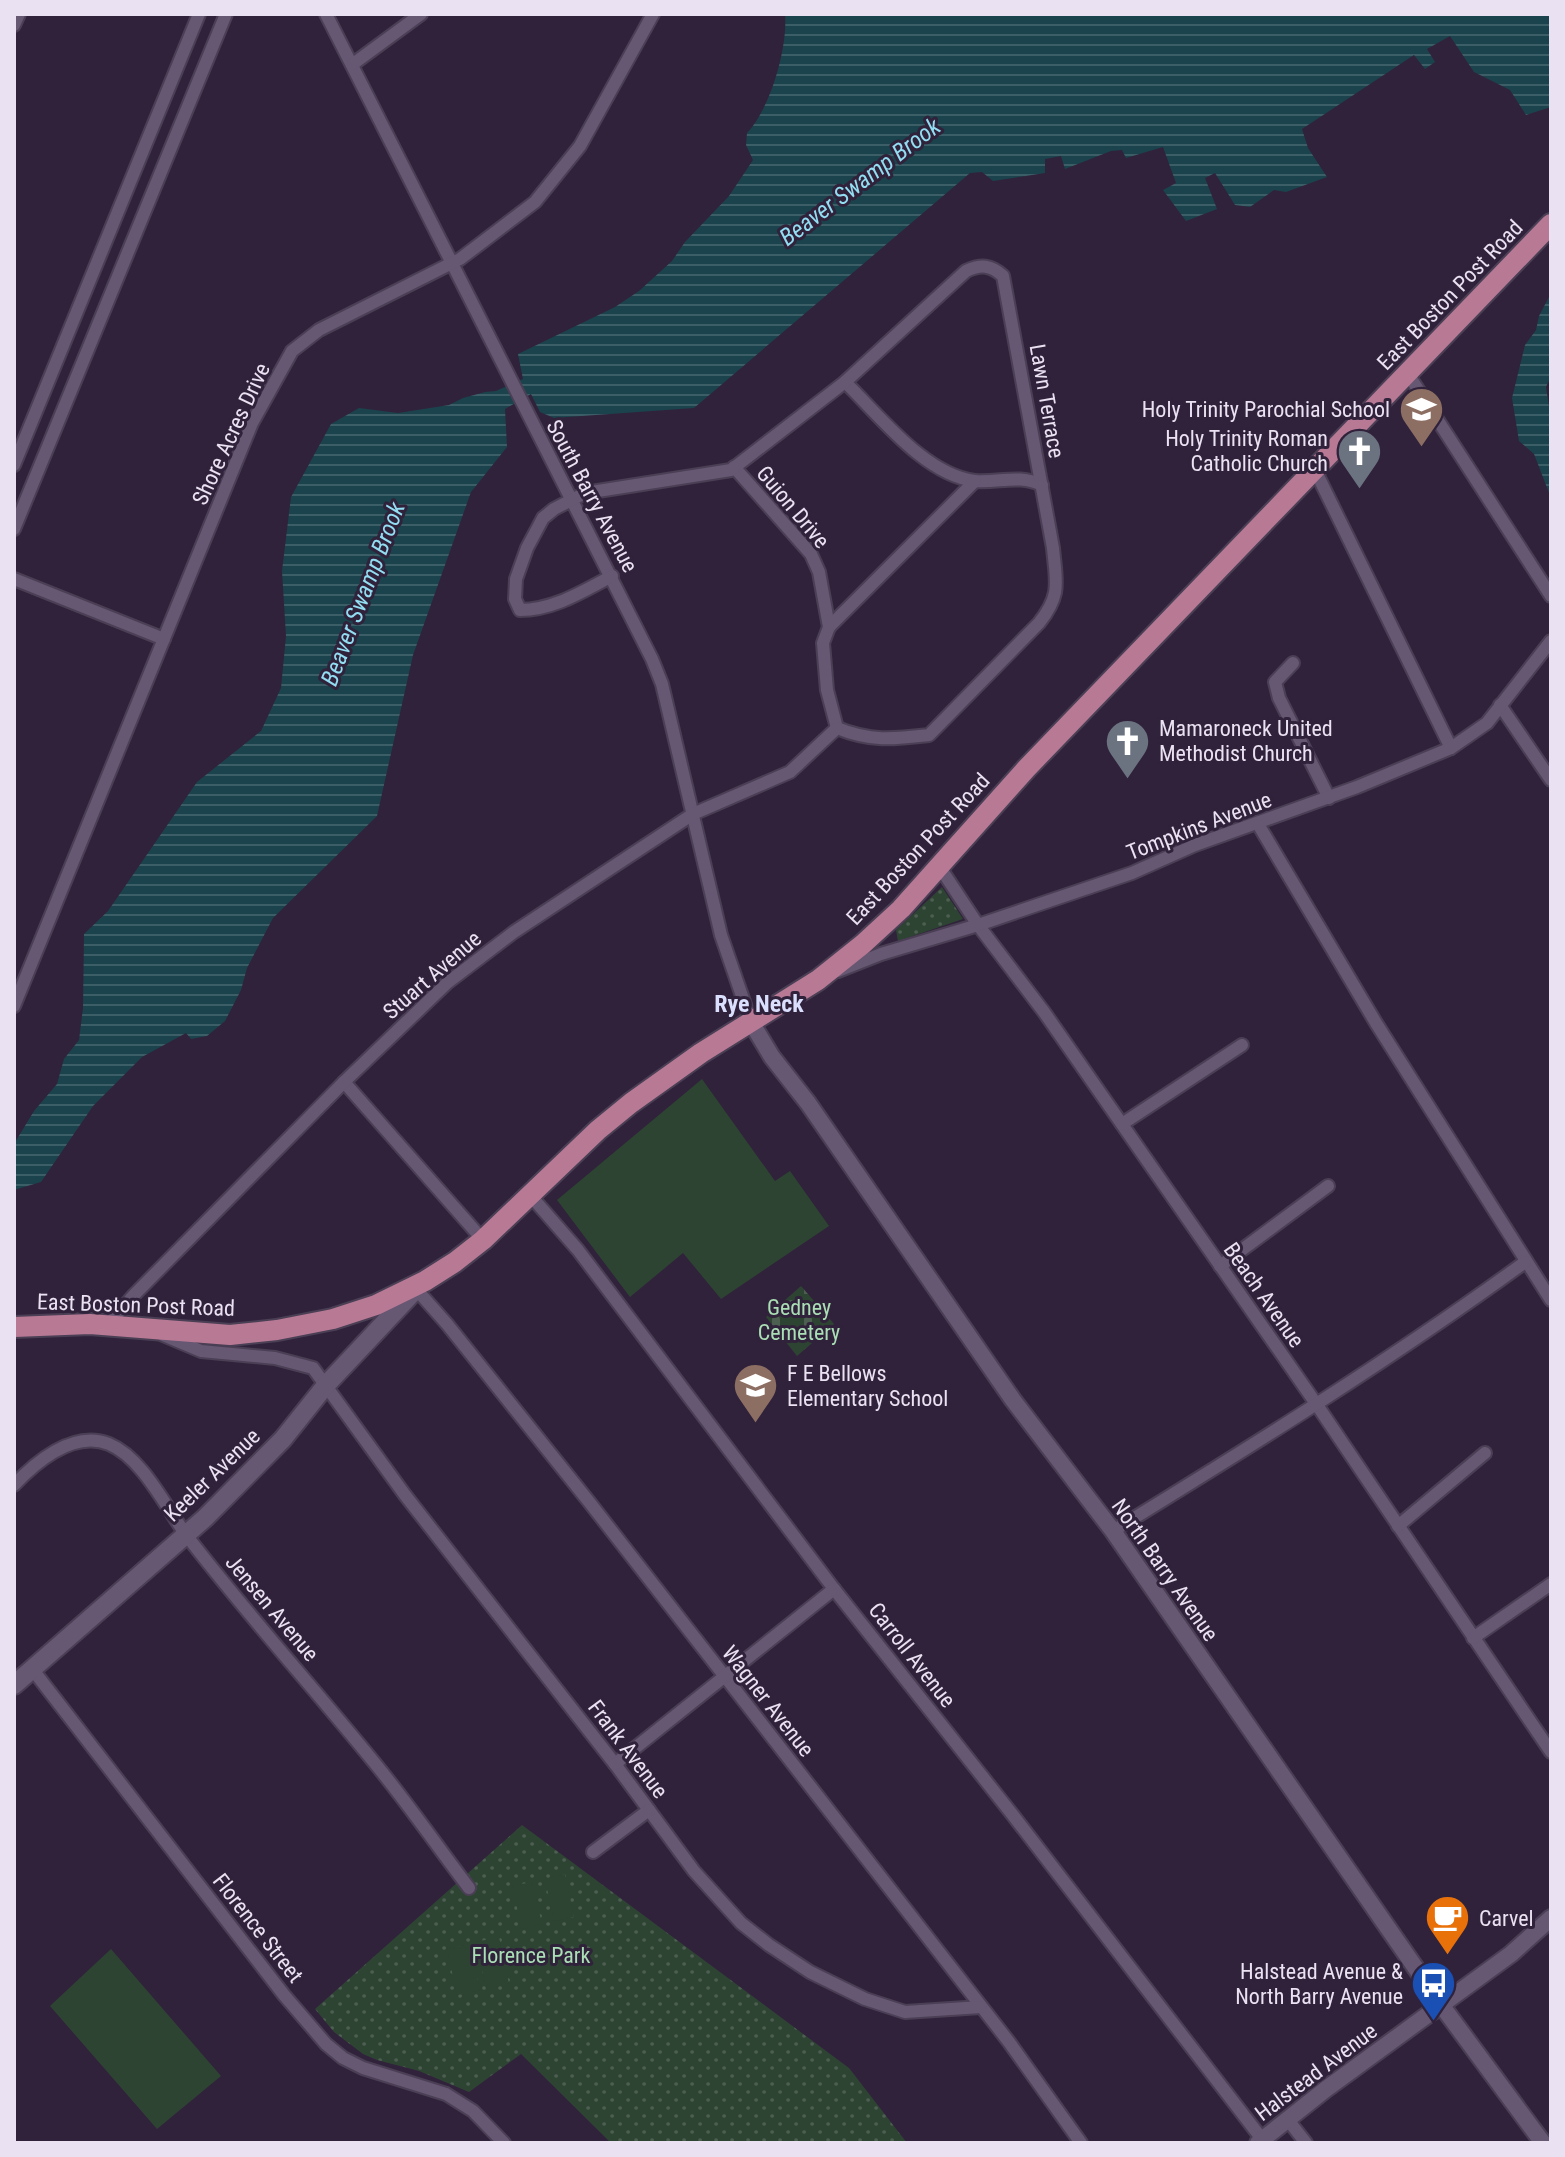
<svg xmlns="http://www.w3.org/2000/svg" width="1565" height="2157" font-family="'Roboto Condensed',sans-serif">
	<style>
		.green { fill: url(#green-dots) }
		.cemetery { fill: url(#cemetery-stones) }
		.pitch { fill: #2e4433 }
		.water { fill: url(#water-rules) }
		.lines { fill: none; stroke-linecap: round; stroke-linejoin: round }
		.minor-casing { stroke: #4a3f54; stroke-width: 16 }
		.tertiary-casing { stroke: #4a3f54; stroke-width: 20 }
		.secondary-casing { stroke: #4a3f54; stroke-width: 22 }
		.primary-casing { stroke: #4a3f54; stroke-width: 24 }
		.minor { stroke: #665773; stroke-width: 12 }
		.tertiary { stroke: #665773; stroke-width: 16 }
		.secondary { stroke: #665773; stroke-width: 18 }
		.primary { stroke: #b87995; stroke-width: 20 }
		.labels { text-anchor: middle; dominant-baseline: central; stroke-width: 6; stroke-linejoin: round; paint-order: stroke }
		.street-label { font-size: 22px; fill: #eae2f2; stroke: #30223b }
		.poi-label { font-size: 22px; fill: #eae2f2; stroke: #30223b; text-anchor: end }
		.park-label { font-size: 22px; fill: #aadeb5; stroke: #30223b }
		.water-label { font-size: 24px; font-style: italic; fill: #92ddf1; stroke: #30223b }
		.neighbourhood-label { font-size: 24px; font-weight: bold; fill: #d9dffc; stroke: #30223b }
	</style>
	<defs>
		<pattern id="green-dots" width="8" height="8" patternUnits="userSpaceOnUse" patternTransform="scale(2)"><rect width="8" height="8" fill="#2e4433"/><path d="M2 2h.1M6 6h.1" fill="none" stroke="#4c5f51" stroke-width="1.8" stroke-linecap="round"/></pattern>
		<pattern id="cemetery-stones" width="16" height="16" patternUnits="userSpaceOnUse" patternTransform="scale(2)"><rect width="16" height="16" fill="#2e4433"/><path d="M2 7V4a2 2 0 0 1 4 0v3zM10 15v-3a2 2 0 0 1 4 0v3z" fill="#4c5f51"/></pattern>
		<pattern id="water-rules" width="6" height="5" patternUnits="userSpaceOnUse" patternTransform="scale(2)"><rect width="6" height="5" fill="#1a434d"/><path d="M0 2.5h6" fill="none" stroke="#3b5e67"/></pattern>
	</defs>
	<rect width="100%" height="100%" fill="#30223b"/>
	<g class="green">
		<polygon points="942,887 963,919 898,941 896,930"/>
		<polygon points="522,1825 849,2068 907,2143 611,2143 521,2054 469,2092 419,2071 377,2060 363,2054 334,2032 315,2009"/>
	</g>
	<polygon class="cemetery" points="801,1286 834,1324 797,1356 766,1317"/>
	<g class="pitch">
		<polygon points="702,1079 775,1181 790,1171 829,1226 721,1299 683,1253 630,1297 557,1200"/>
		<polygon points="565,1874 574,1917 554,1921 545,1879"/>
		<polygon points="532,1882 542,1924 522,1929 512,1886"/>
		<polygon points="499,1937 509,1984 486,1989 476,1942"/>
		<polygon points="470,1944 480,1990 457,1995 447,1949"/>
		<polygon points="111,1949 221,2076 157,2129 50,2006"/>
	</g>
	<g class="water">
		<path d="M785,14H1551V107L1526,115L1510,90L1474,72L1450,36L1427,49L1435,62L1425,69L1414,55L1302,129L1308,148L1327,177L1286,192L1274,190L1250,207L1235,205L1215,173L1205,178L1217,209L1186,221L1163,190L1176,183L1163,147L1126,158L1122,150L1111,151L1065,169L1061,156L1045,159V173L993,181L982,172L970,173L694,408L554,418L540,412L531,394L505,409L507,447L471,492L413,655L377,816L273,918L247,968L241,990L225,1021L207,1036L191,1039L186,1033L142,1057L93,1106L41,1182L14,1190V1144L34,1111L57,1084L64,1059L79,1040L83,1008L84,934L108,911L197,782L261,731L281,688L286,636L282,571L291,497L331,424L359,408L398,413L449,405L463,398L485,392L496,391L523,379L518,354L615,307L639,291L672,261L685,242L729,196L753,160L746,145L747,133C770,109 788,48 785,14Z"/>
		<polygon points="1551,293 1551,376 1546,387 1550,413 1551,498 1534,454 1519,441 1512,398 1525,345 1536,330 1539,316"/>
	</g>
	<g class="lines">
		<defs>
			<g id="minor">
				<polyline points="326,14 652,659 662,684 721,935 751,1022"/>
				<polyline points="14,25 19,14"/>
				<polyline points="353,64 421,14"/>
				<polyline points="1408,374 1551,596"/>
				<path d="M845,382C880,416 925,475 975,481C999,483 1019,474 1042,485"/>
				<polyline points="14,465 199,14"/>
				<polyline points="734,467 811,554 819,572 829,627 823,643 827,690 837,728"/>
				<polyline points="1315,470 1451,748"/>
				<polyline points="14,529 226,14"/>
				<path d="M612,576C583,591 554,610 520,610L515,599L516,579L527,548L543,518L554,509L585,493L731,470L845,382L966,271C981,264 991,265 1003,276L1053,548C1056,582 1062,594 1039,623L929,735C894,739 871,742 837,728"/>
				<polyline points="14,579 164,639"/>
				<polyline points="829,627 975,481"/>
				<polyline points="1293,663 1275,682 1279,698 1329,798"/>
				<polyline points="1500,705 1551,780"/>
				<polyline points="1258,824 1376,1023 1551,1300"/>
				<polyline points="939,866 978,925 1044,1012 1317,1405 1551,1752"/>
				<polyline points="838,971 881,954 978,925 1132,873 1195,845 1357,787 1451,748 1487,723 1551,641"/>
				<polyline points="14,1006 252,423 292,351 319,330 460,259 535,202 580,146 653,14"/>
				<polyline points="344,1082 483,1240"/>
				<polyline points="1122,1124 1242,1045"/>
				<polyline points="530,1195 578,1250 834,1589 1012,1814 1262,2139"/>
				<polyline points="1220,1266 1328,1186"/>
				<polyline points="416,1289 447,1324 590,1503 1009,2042 1081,2143"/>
				<polyline points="108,1325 134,1295 344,1082 447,983 514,932 693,814 790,772 837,728"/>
				<polyline points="163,1335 201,1351 275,1358 313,1368 405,1495 615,1764 694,1871 741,1923 769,1945 810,1972 865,1999 905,2012 981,2007"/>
				<path d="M14,1485C37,1461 73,1430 109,1444C143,1458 166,1508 187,1536C246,1613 312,1686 373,1761C407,1802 437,1846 469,1888"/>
				<polyline points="1398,1526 1485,1453"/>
				<path d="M1113,1531C1253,1445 1392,1359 1525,1262"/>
				<polyline points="1473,1638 1551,1584"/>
				<polyline points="33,1670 284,1995 326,2044 343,2058 363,2068 446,2094 473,2111 504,2143"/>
				<polyline points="615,1764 834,1589"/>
				<polyline points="593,1852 649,1810"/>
				<polyline points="1288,2120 1306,2143"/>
			</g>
			<g id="tertiary">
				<polyline points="751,1022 772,1057 808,1103 1013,1400 1113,1531 1442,2006 1543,2143"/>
				<polyline points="1258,2143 1326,2089 1511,1954 1551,1918"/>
			</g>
			<polyline id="secondary" points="14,1685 205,1518 283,1439 326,1385 417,1288"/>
			<polyline id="primary" points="14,1327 90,1324 230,1335 277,1330 333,1319 376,1305 425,1281 455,1262 483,1240 598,1130 631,1103 701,1053 818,980 863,944 901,909 1026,769 1551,224"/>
		</defs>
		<use href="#minor" class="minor-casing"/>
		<use href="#tertiary" class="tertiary-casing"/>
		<use href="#secondary" class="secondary-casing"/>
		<use href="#primary" class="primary-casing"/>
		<use href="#minor" class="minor"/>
		<use href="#tertiary" class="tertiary"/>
		<use href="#secondary" class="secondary"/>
		<use href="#primary" class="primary"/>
	</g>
	<defs>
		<symbol id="school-pin" viewBox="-11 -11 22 30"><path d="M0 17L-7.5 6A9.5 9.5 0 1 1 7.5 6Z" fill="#8d6e63" stroke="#30223b"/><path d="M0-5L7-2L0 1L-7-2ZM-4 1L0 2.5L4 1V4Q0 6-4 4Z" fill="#fff"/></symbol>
		<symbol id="church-pin" viewBox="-11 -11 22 30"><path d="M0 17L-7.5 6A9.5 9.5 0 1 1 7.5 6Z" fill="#6b7280" stroke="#30223b"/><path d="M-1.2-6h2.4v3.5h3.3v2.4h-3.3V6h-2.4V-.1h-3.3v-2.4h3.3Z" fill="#fff"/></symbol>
		<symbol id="cafe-pin" viewBox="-11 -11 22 30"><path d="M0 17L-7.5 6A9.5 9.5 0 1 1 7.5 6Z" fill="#e8710a" stroke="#30223b"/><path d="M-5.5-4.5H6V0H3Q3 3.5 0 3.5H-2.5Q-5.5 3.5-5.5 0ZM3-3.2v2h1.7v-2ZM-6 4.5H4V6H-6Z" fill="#fff"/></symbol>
		<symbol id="bus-pin" viewBox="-11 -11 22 30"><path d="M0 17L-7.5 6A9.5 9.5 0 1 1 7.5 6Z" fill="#1a4fb4" stroke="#30223b"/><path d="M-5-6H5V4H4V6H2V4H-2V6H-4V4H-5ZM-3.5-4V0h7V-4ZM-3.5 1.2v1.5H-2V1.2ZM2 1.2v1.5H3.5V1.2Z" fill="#fff"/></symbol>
	</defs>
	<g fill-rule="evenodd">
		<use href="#school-pin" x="1396" y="384" width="51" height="69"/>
		<use href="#church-pin" x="1334" y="426" width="51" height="69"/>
		<use href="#church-pin" x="1102" y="716" width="51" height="69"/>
		<use href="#school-pin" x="730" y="1360" width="51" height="69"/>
		<use href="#cafe-pin" x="1422" y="1892" width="51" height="69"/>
		<use href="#bus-pin" x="1408" y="1958" width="51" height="69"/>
	</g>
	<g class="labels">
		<g class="street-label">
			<text transform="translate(1450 295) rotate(-46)">East Boston Post Road</text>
			<text transform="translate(1047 401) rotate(80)">Lawn Terrace</text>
			<text transform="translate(231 434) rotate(-65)">Shore Acres Drive</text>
			<text transform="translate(592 496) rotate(62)">South Barry Avenue</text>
			<text transform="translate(793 507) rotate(50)">Guion Drive</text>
			<text transform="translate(1199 826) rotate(-21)">Tompkins Avenue</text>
			<text transform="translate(918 849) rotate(-47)">East Boston Post Road</text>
			<text transform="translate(432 975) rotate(-41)">Stuart Avenue</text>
			<text transform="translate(1264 1295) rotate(55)">Beach Avenue</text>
			<text transform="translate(136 1305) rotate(2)">East Boston Post Road</text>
			<text transform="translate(212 1475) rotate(-44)">Keeler Avenue</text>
			<text transform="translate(1165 1570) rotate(55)">North Barry Avenue</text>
			<text transform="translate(272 1608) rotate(50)">Jensen Avenue</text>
			<text transform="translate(912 1655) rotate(52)">Carroll Avenue</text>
			<text transform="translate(768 1701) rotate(52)">Wagner Avenue</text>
			<text transform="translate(628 1749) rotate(53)">Frank Avenue</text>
			<text transform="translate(258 1928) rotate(52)">Florence Street</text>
			<text transform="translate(1316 2072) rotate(-37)">Halstead Avenue</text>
		</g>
		<g class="poi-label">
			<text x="1390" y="409">Holy Trinity Parochial School</text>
			<text x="1328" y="438">Holy Trinity Roman<tspan x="1328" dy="25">Catholic Church</tspan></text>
			<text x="1159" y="728" text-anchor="start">Mamaroneck United<tspan x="1159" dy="25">Methodist Church</tspan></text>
			<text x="787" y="1373" text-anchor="start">F E Bellows<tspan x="787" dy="25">Elementary School</tspan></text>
			<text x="1479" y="1918" text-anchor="start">Carvel</text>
			<text x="1403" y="1971">Halstead Avenue &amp;<tspan x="1403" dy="25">North Barry Avenue</tspan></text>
		</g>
		<g class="park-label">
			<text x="799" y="1307">Gedney<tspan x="799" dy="25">Cemetery</tspan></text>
			<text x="531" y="1955">Florence Park</text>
		</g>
		<g class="water-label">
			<text transform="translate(860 182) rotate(-37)">Beaver Swamp Brook</text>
			<text transform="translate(363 594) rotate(-69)">Beaver Swamp Brook</text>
		</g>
		<g class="neighbourhood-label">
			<text x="759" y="1004">Rye Neck</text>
		</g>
	</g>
	<rect width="1565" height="2157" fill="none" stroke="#eae2f2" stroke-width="32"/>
</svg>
